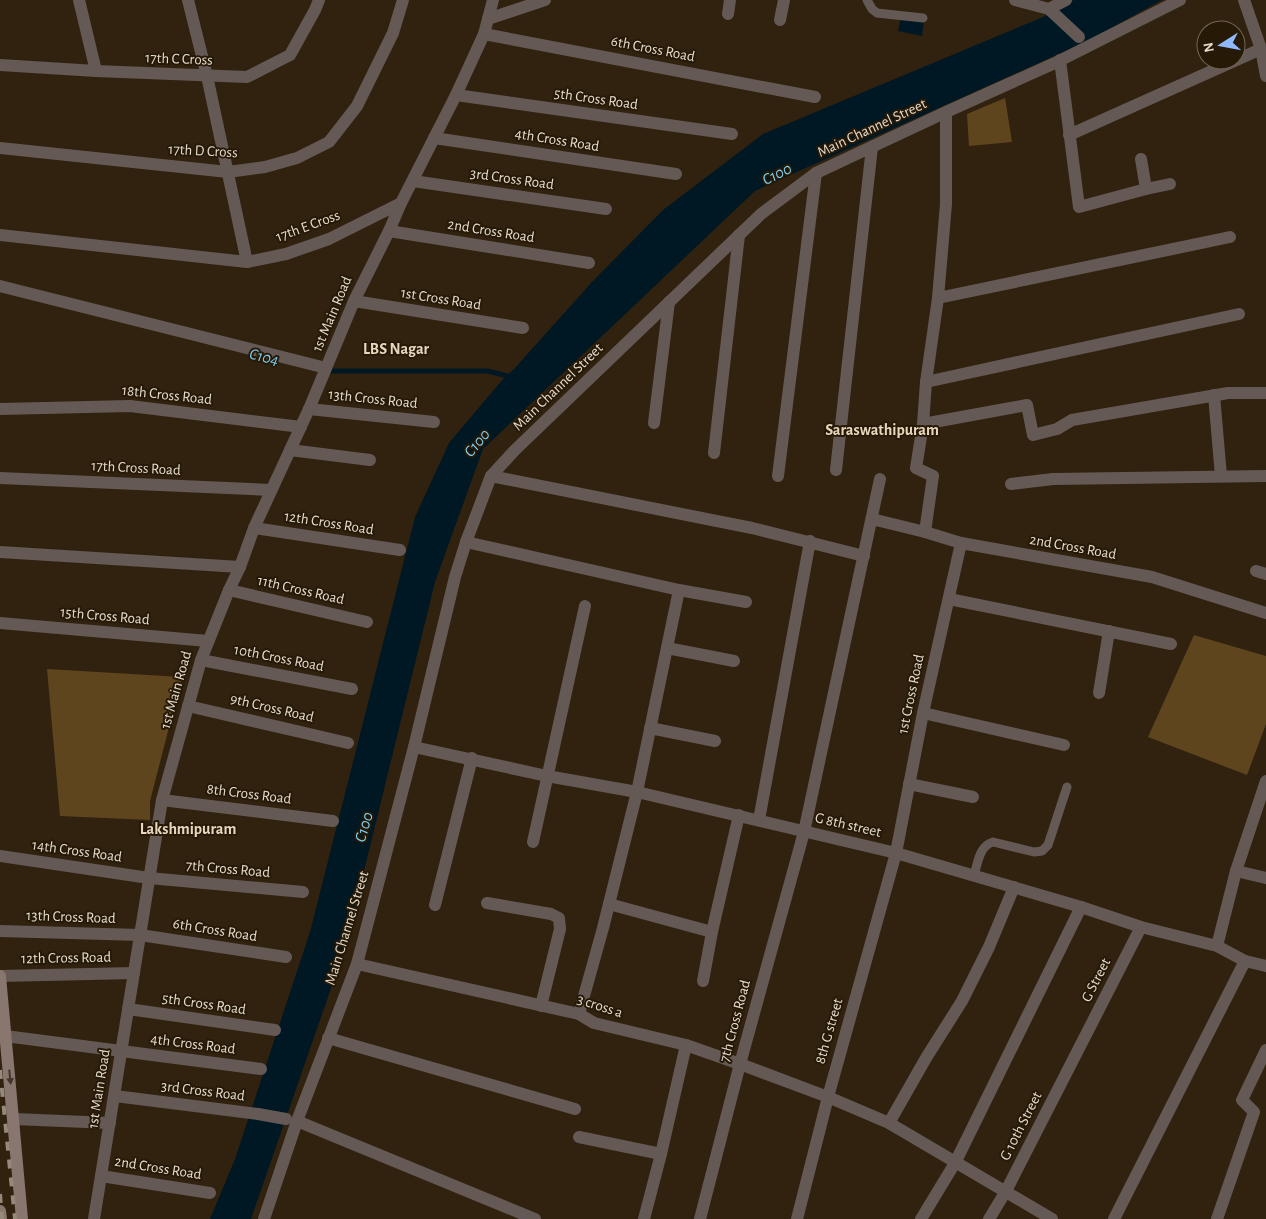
<svg xmlns="http://www.w3.org/2000/svg" width="1266" height="1219" font-family="'Alegreya Sans',sans-serif">
	<style>
		.green { fill: #5f451e }
		.water { fill: #001823 }
		.lines { fill: none; stroke-linecap: round; stroke-linejoin: round }
		.stream { stroke: #001823; stroke-width: 5 }
		.service { stroke: #655955; stroke-width: 9 }
		.pedestrian { stroke: #655955; stroke-width: 12 }
		.minor { stroke: #655955; stroke-width: 12 }
		.secondary { stroke: #88766f; stroke-width: 12 }
		.rail { stroke: #958a7a; stroke-width: 4; stroke-dasharray: 9 9; stroke-linecap: butt }
		.oneway { fill: #433526 }
		.labels { text-anchor: middle; dominant-baseline: central; stroke-width: 4; stroke-linejoin: round; paint-order: stroke }
		.street-label { font-size: 15px; fill: #e4dbcf; stroke: #261906 }
		.water-label { font-size: 16px; font-style: italic; fill: #7ed5fa; stroke: #261906 }
		.neighbourhood-label { font-size: 16px; font-weight: bold; fill: #e8d6bf; stroke: #261906 }
	</style>
	<rect width="100%" height="100%" fill="#30220f"/>
	<g class="green">
		<polygon points="1005,98 1012,142 969,146 967,114"/>
		<polygon points="1194,635 1266,656 1266,724 1247,775 1148,737"/>
		<polygon points="47,669 182,677 150,801 150,820 60,816"/>
	</g>
	<g class="water">
		<polygon points="1074,0 1162,0 1085,42 755,191 483,449 435,582 345,948 251,1219 210,1219 235,1159 310,932 415,517 449,443 503,379 514,369 592,282 663,210 763,134 1043,17"/>
		<polygon points="901,17 924,20 922,36 898,31"/>
	</g>
	<g class="lines">
		<polyline class="stream" points="326,371 487,371 512,377"/>
		<g class="service">
			<polyline points="867,0 872,9 877,13 923,18"/>
			<path d="M974,875C978,863 979,846 993,842L1034,852L1042,851L1048,845L1067,787"/>
		</g>
		<polyline class="pedestrian" points="1049,9 1079,37"/>
		<g class="minor">
			<polyline points="79,0 96,71"/>
			<polyline points="188,0 207,76 247,262"/>
			<polyline points="1015,0 1049,9 1066,0"/>
			<polyline points="1244,0 1261,49 1266,76"/>
			<polyline points="728,14 730,0"/>
			<polyline points="488,19 545,0"/>
			<polyline points="780,20 784,0"/>
			<polyline points="484,34 815,97"/>
			<polyline points="1060,60 1079,207 1146,189 1170,184"/>
			<polyline points="0,65 96,71 247,77 290,55 315,10 319,0"/>
			<polyline points="456,95 732,134"/>
			<polyline points="1069,135 1261,49"/>
			<polyline points="434,138 676,174"/>
			<polyline points="0,148 228,172 265,167 297,158 329,142 357,106 393,33 403,0"/>
			<polyline points="1141,159 1146,189"/>
			<polyline points="413,181 606,209"/>
			<polyline points="389,231 589,263"/>
			<polyline points="0,235 247,262 286,254 329,239 401,203 456,95 484,34 493,0"/>
			<polyline points="0,286 326,368"/>
			<polyline points="938,298 1230,237"/>
			<polyline points="354,301 523,328"/>
			<polyline points="926,382 1239,314"/>
			<polyline points="1214,395 1221,476"/>
			<polyline points="0,409 130,406 301,427"/>
			<polyline points="309,409 434,422"/>
			<polyline points="654,423 669,302"/>
			<polyline points="923,424 1027,405 1033,435 1057,429 1072,420 1228,393 1266,393"/>
			<polyline points="290,450 370,460"/>
			<polyline points="714,453 739,235"/>
			<polyline points="836,470 872,147"/>
			<polyline points="491,476 752,528 864,556"/>
			<polyline points="778,476 816,173"/>
			<polyline points="0,478 271,490"/>
			<polyline points="1011,484 1053,479 1266,476"/>
			<polyline points="872,519 925,532 961,543 1152,577 1266,613"/>
			<polyline points="254,528 400,550"/>
			<polyline points="925,532 933,476 916,468 923,424 926,382 938,298 946,204 946,112"/>
			<polyline points="466,542 679,590 746,602"/>
			<polyline points="0,552 240,567"/>
			<polyline points="1256,571 1266,574"/>
			<polyline points="229,590 367,622"/>
			<polyline points="949,599 1171,644"/>
			<polyline points="0,623 208,641"/>
			<polyline points="667,648 734,661"/>
			<polyline points="201,660 352,689"/>
			<polyline points="1099,693 1109,631"/>
			<polyline points="188,706 348,743"/>
			<polyline points="923,713 1064,745"/>
			<polyline points="650,728 715,741"/>
			<polyline points="414,747 547,776 637,792 896,853 1081,907 1141,927 1217,946 1245,961 1266,966"/>
			<polyline points="909,784 973,797"/>
			<polyline points="162,800 333,821"/>
			<polyline points="759,820 810,541"/>
			<polyline points="533,842 585,606"/>
			<polyline points="0,856 149,878 303,892"/>
			<polyline points="1236,871 1266,878"/>
			<polyline points="487,903 551,914 559,918 560,929 541,1006"/>
			<polyline points="609,904 712,932"/>
			<polyline points="435,905 472,758"/>
			<polyline points="0,931 140,935 286,957"/>
			<polyline points="1217,946 1236,871 1266,781"/>
			<polyline points="357,964 579,1014 594,1023 686,1045 740,1064 828,1097 889,1123 1052,1219"/>
			<polyline points="0,976 134,973"/>
			<polyline points="703,981 712,932 739,815"/>
			<polyline points="128,1009 275,1030"/>
			<polyline points="579,1014 603,928 637,792 679,590"/>
			<polyline points="5,1036 261,1069"/>
			<polyline points="328,1038 575,1109"/>
			<polyline points="115,1096 258,1114 286,1119"/>
			<polyline points="14,1119 110,1123"/>
			<polyline points="297,1121 535,1219"/>
			<polyline points="889,1123 926,1058 962,1001 989,947 1014,887"/>
			<polyline points="579,1137 661,1154"/>
			<polyline points="101,1176 210,1193"/>
			<polyline points="94,1219 162,800 201,660 229,590 240,567 254,528 309,409 354,301 389,231 401,203"/>
			<polyline points="264,1219 297,1121 357,964 414,747 455,577 466,542 491,476 515,450 761,214 816,173 946,112 1055,63 1180,0"/>
			<polyline points="644,1219 661,1154 686,1045"/>
			<polyline points="700,1219 740,1064 804,832 880,479"/>
			<polyline points="797,1219 828,1097 896,853 923,713 961,543"/>
			<polyline points="921,1219 955,1163 1081,907"/>
			<polyline points="989,1219 1006,1191 1141,927"/>
			<polyline points="1114,1219 1245,961"/>
			<polyline points="1217,1219 1254,1112 1242,1100 1266,1050"/>
		</g>
		<g class="secondary">
			<polyline points="0,976 22,1219"/>
			<polyline points="0,1211 1,1219"/>
		</g>
		<g class="rail">
			<polyline points="0,1070 15,1219"/>
			<polyline points="0,1194 2,1219"/>
		</g>
	</g>
	<defs><path id="oneway-solid" d="M-6-.8H1V-3.2L6.5 0L1 3.2V.8H-6Z" transform="scale(1.25)"/></defs>
	<use class="oneway" href="#oneway-solid" transform="translate(10 1077) rotate(84)"/>
	<g class="labels">
		<g class="street-label">
			<text transform="translate(653 49) rotate(11)">6th Cross Road</text>
			<text transform="translate(179 59) rotate(2)">17th C Cross</text>
			<text transform="translate(596 99) rotate(8)">5th Cross Road</text>
			<text transform="translate(872 128) rotate(-25)">Main Channel Street</text>
			<text transform="translate(557 140) rotate(9)">4th Cross Road</text>
			<text transform="translate(203 151) rotate(3)">17th D Cross</text>
			<text transform="translate(512 179) rotate(8)">3rd Cross Road</text>
			<text transform="translate(308 226) rotate(-20)">17th E Cross</text>
			<text transform="translate(491 231) rotate(9)">2nd Cross Road</text>
			<text transform="translate(441 299) rotate(9)">1st Cross Road</text>
			<text transform="translate(332 314) rotate(-67)">1st Main Road</text>
			<text transform="translate(558 387) rotate(-44)">Main Channel Street</text>
			<text transform="translate(167 395) rotate(6)">18th Cross Road</text>
			<text transform="translate(373 399) rotate(6)">13th Cross Road</text>
			<text transform="translate(136 468) rotate(3)">17th Cross Road</text>
			<text transform="translate(329 523) rotate(9)">12th Cross Road</text>
			<text transform="translate(1073 547) rotate(10)">2nd Cross Road</text>
			<text transform="translate(301 590) rotate(13)">11th Cross Road</text>
			<text transform="translate(105 616) rotate(5)">15th Cross Road</text>
			<text transform="translate(279 658) rotate(11)">10th Cross Road</text>
			<text transform="translate(176 690) rotate(-74)">1st Main Road</text>
			<text transform="translate(911 694) rotate(-78)">1st Cross Road</text>
			<text transform="translate(272 708) rotate(13)">9th Cross Road</text>
			<text transform="translate(249 794) rotate(7)">8th Cross Road</text>
			<text transform="translate(848 825) rotate(13)">G 8th street</text>
			<text transform="translate(77 851) rotate(8)">14th Cross Road</text>
			<text transform="translate(228 869) rotate(5)">7th Cross Road</text>
			<text transform="translate(71 917) rotate(2)">13th Cross Road</text>
			<text transform="translate(347 928) rotate(-73)">Main Channel Street</text>
			<text transform="translate(215 930) rotate(9)">6th Cross Road</text>
			<text transform="translate(66 958) rotate(-1)">12th Cross Road</text>
			<text transform="translate(1096 980) rotate(-63)">G Street</text>
			<text transform="translate(204 1004) rotate(8)">5th Cross Road</text>
			<text transform="translate(600 1006) rotate(18)">3 cross a</text>
			<text transform="translate(735 1021) rotate(-75)">7th Cross Road</text>
			<text transform="translate(829 1031) rotate(-74)">8th G street</text>
			<text transform="translate(193 1044) rotate(7)">4th Cross Road</text>
			<text transform="translate(99 1089) rotate(-81)">1st Main Road</text>
			<text transform="translate(203 1091) rotate(7)">3rd Cross Road</text>
			<text transform="translate(1021 1126) rotate(-63)">G 10th Street</text>
			<text transform="translate(158 1168) rotate(9)">2nd Cross Road</text>
		</g>
		<g class="water-label">
			<text transform="translate(777 174) rotate(-26)">C100</text>
			<text transform="translate(264 357) rotate(14)">C104</text>
			<text transform="translate(477 443) rotate(-50)">C100</text>
			<text transform="translate(364 827) rotate(-74)">C100</text>
		</g>
		<g class="neighbourhood-label">
			<text x="396" y="349">LBS Nagar</text>
			<text x="882" y="430">Saraswathipuram</text>
			<text x="188" y="829">Lakshmipuram</text>
		</g>
	</g>
	<g transform="translate(1221 45) rotate(259)"><circle r="24" fill="#261906" stroke="#726756"/>
	<path d="M0-4L9 19L0 12L-9 19Z" fill="#90b8fd"/>
	<text y="-8" font-size="14" font-weight="bold" text-anchor="middle" fill="#e4dbcf">N</text>
	</g>
</svg>
